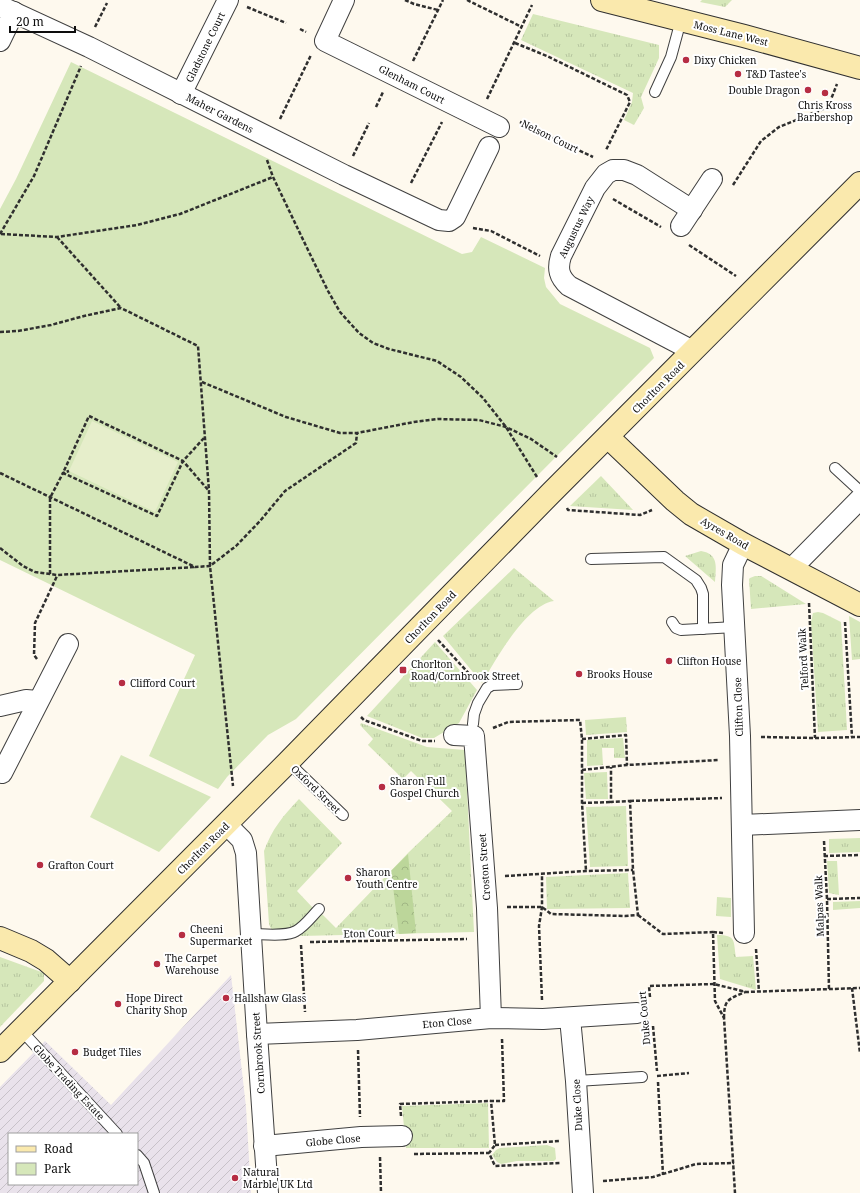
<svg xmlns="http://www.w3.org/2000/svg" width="860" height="1193" font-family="'Noto Serif',serif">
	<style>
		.industrial { fill: url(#industrial-furrows); fill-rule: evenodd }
		.grass { fill: url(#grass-tufts) }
		.forest { fill: url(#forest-crowns) }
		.park { fill: #d6e7ba }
		.pitch { fill: #e6eecb }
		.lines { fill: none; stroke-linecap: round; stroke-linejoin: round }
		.lane-casing { stroke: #404040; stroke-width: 12 }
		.street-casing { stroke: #404040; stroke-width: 22 }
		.secondary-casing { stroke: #2f2f2f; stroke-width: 24 }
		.path { stroke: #2f2f2f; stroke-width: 2.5; stroke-dasharray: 4 2; stroke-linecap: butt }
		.lane { stroke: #fff; stroke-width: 10 }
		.street { stroke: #fff; stroke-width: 20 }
		.secondary { stroke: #fae9ad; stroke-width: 22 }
		.poi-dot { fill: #b62d43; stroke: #fff; stroke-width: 1.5 }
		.labels { text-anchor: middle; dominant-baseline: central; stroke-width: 4; stroke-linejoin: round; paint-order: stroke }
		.street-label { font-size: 10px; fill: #0d0d0d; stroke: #fff }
		.poi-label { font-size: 10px; fill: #0d0d0d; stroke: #fff; text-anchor: start }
	</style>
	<defs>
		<pattern id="industrial-furrows" width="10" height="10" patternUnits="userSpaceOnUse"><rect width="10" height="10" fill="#e9e2eb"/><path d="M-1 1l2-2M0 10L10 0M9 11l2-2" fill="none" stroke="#c7c1c8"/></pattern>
		<pattern id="grass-tufts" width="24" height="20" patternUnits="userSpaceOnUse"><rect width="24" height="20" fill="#d6e7ba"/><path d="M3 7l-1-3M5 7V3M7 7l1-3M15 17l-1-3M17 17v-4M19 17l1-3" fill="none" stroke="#b6c59f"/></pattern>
		<pattern id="forest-crowns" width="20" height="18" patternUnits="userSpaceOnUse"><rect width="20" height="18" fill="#bcd69a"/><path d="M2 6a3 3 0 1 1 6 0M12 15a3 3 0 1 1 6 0" fill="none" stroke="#a0b684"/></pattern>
	</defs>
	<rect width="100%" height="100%" fill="#fef9ee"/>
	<path class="industrial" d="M231,975L246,1107L251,1193H0V1087L45,1041L111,1105ZM9,1134H137V1184H9Z"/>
	<g class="grass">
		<polygon points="702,0 732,0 725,7 700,2"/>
		<polygon points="533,14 659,45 659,58 641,97 644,108 634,125 624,120 632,102 633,93 521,40"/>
		<polygon points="601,476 633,510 570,506"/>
		<path d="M701,551C719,554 716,567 715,582L685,556Z"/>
		<path d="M514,568L554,601C526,605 496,659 482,683L443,636Z"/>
		<polygon points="755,576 761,576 806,604 751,609 749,579 750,578"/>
		<polygon points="818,612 823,613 841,622 847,730 818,732 811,622 813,613"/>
		<polygon points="849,616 860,622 860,659 852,660"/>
		<polygon points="435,642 477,690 459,723 434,738 422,738 367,716"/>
		<polygon points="626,717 627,732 586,735 585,720"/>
		<polygon points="361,723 427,747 465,750 474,932 300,936 321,913 336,928 409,852 452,811 411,771 403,779 368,745 373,739 360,725"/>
		<polygon points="623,738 625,758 614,758 614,748 602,748 603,765 587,766 587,740"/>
		<polygon points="607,772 608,799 586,799 584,773"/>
		<path d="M299,799L342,843L297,891L313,908C296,926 297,928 272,931L269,924L264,851C272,829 283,816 299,799Z"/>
		<polygon points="626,806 628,866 590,867 586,807"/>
		<polygon points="860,838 860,852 829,853 829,839"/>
		<polygon points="827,861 837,861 839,895 829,893"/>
		<polygon points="628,873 630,908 547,909 546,877"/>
		<polygon points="717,897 731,898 731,917 716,916"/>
		<polygon points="860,901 860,908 833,910 833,902"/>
		<path d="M717,935C737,935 733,941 736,957L753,956L756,990L720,979Z"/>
		<polygon points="0,957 44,973 44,981 0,1027"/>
		<polygon points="488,1103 489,1148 406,1148 402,1106"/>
		<polygon points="547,1145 555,1148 556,1159 554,1161 517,1161 501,1164 497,1162 492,1155 496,1150 500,1148"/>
	</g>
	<polygon class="forest" points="408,854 416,933 399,934 391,871"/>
	<g class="park">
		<polygon points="71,62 462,254 472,252 481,237 545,268 544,278 546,287 560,304 650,348 654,358 296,719 268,735 227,777 218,789 149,756 195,655 0,560 0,209 16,179"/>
		<polygon points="121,755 211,797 159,852 90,817"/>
	</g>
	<polygon class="pitch" points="92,421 178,462 155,512 69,471"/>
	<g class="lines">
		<defs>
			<g id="lane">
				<polyline points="655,92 671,57 681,20"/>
				<polyline points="835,468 860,491"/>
				<polyline points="591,559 664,557 696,580 701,588 703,594 703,629"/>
				<polyline points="672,622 676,628 681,630 735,627"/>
				<polyline points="473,724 474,714 478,703 487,688 492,685 517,684"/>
				<polyline points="288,762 343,815"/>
				<path d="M251,934C263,934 286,937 296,931C305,926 312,916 319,909"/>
				<polyline points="21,1030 117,1134"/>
				<polyline points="576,1081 642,1077"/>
				<polyline points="137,1155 144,1163 154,1193"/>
			</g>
			<g id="street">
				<polyline points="344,0 325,41 499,127"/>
				<polyline points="0,6 89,47 344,175 439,220 449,221 455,217 489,147"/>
				<polyline points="0,41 14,12"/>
				<polyline points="181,94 228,0"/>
				<path d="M692,210L637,175L624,170H613L606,174L595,188L561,256C557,269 559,277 569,286L693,351"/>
				<polyline points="681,226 712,179"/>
				<polyline points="743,544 733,565 732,585 740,736 744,933"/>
				<polyline points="791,569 860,499"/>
				<polyline points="0,706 26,700 38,701"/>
				<polyline points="454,735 474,736 487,908 491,1018"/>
				<polyline points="2,773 68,644"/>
				<polyline points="226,824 242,840 246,853 257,1034 268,1193"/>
				<polyline points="742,825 860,820"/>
				<polyline points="570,1018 576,1081 583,1193"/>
				<polyline points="257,1034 357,1030 491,1018 543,1019 637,1013"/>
				<polyline points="264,1146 361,1137 402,1136"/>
			</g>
			<g id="secondary">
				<polyline points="602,0 744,36 860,68"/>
				<polyline points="608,437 675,501 691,514 743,544 860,605"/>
				<polyline points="0,938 31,951 46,960 70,981"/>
				<polyline points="0,1051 288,762 551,493 860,183"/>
			</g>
		</defs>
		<use href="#lane" class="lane-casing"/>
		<use href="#street" class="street-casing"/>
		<use href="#secondary" class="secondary-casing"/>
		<g class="path">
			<polyline points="405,0 414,4 438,10"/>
			<polyline points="467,0 522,27"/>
			<polyline points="247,7 286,23"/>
			<polyline points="95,27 107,3"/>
			<polyline points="300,29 306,32"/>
			<polyline points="515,43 547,56 627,95 630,102 606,150"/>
			<polyline points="413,61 443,0"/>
			<polyline points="487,99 532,5"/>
			<polyline points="376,107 383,92"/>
			<polyline points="280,119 311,55"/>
			<polyline points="520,122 593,157"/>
			<polyline points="353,156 369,123"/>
			<polyline points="267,160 273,177 308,250 328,291 340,312 359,333 373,343 389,349 437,361 461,377 483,398 506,427 537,477"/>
			<polyline points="411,183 442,122"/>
			<polyline points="733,185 761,141 779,127 828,107 837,84"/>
			<polyline points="613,199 661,227"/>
			<polyline points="473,228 491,231 540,256"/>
			<polyline points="0,234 34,176 81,66"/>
			<polyline points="1,234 57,237 137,225 180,214 273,177"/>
			<polyline points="57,237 121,308"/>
			<polyline points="689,245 736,276"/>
			<polyline points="0,332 18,331 51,325 84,316 121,308 198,346 209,491 210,566 233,786"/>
			<polyline points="202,382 286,417 340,433 357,433 414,422 438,419 479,420 506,427 531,439 557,457"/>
			<polyline points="204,438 183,461 157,516 63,473 89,416 183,461 209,491"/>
			<polyline points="0,473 195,567 210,566 236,546 260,521 285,491 356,443 357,433"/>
			<polyline points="567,508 568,510 640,515 652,510"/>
			<polyline points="0,548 23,566 35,572 57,575 195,567"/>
			<polyline points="50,574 50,498 63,473 69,471"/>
			<polyline points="809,603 815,738"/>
			<polyline points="845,622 852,737"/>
			<polyline points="438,640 474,679"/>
			<polyline points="37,659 34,655 35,623 57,576"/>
			<polyline points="361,717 364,720 422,741 435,741"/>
			<polyline points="493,728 508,722 580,720 582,739 582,803 586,871"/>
			<polyline points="761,737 815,738 860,737"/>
			<polyline points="582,739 626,735 627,765"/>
			<polyline points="582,770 627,765 719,760"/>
			<polyline points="630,801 722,798"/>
			<polyline points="582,803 611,802"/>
			<polyline points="824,841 827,899 829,989"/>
			<polyline points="824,856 860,855"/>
			<polyline points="505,876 586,871 633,870"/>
			<polyline points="827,899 860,898"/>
			<polyline points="507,907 542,907 551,914 625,916 638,915 633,870 630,801 611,802 611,767"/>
			<polyline points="638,915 663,934 713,932"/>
			<polyline points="723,933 713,932 715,1001 724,1018 735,1193"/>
			<polyline points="310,942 467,939"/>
			<polyline points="301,945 305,1012"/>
			<polyline points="756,949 759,992"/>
			<polyline points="852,988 860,1053"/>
			<polyline points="650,997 649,986 714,984 746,992 860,988"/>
			<polyline points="542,1000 539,926 542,907 542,874"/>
			<path d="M724,1018C724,999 729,999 745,992"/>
			<polyline points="653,1026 657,1071"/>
			<polyline points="502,1039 504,1101 491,1101 495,1145 489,1153 495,1166 561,1163"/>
			<polyline points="358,1050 360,1117"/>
			<polyline points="657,1076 689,1073"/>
			<polyline points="658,1082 663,1175"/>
			<polyline points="401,1116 400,1104 491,1101"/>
			<polyline points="495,1145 559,1141"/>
			<polyline points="414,1154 489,1153"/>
			<polyline points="380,1157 381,1193"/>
			<polyline points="603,1181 653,1177 696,1164 734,1163"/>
		</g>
		<use href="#lane" class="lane"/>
		<use href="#street" class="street"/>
		<use href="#secondary" class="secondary"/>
	</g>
	<g class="poi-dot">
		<circle cx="686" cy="60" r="4"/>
		<circle cx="738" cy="74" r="4"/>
		<circle cx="808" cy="90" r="4"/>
		<circle cx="825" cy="93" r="4"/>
		<circle cx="669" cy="661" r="4"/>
		<rect x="399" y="666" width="8" height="8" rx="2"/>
		<circle cx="579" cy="674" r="4"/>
		<circle cx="122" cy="683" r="4"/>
		<circle cx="382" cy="787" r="4"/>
		<circle cx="40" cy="865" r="4"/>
		<circle cx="348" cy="878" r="4"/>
		<circle cx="182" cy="935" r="4"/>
		<circle cx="157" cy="964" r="4"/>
		<circle cx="226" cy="998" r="4"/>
		<circle cx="118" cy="1004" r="4"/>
		<circle cx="75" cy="1052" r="4"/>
		<circle cx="235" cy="1178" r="4"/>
	</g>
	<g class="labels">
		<g class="street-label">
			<text transform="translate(731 33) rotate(14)">Moss Lane West</text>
			<text transform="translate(205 47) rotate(-64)">Gladstone Court</text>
			<text transform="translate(412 84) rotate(27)">Glenham Court</text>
			<text transform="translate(220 113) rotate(27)">Maher Gardens</text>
			<text transform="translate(550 136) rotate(26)">Nelson Court</text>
			<text transform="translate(576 227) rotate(-64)">Augustus Way</text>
			<text transform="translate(658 387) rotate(-45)">Chorlton Road</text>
			<text transform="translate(725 533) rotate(30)">Ayres Road</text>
			<text transform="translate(430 617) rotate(-46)">Chorlton Road</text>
			<text transform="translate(803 659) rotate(-93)">Telford Walk</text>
			<text transform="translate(738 707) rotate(-92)">Clifton Close</text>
			<text transform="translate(316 789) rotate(44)">Oxford Street</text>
			<text transform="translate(203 848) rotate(-45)">Chorlton Road</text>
			<text transform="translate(484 867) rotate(-94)">Croston Street</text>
			<text transform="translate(819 906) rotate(-92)">Malpas Walk</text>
			<text transform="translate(369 933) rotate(-1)">Eton Court</text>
			<text transform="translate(644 1018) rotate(-95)">Duke Court</text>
			<text transform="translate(447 1022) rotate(-5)">Eton Close</text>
			<text transform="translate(258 1053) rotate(-94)">Cornbrook Street</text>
			<text transform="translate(69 1082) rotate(47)">Globe Trading Estate</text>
			<text transform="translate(577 1105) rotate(-93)">Duke Close</text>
			<text transform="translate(333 1140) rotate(-5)">Globe Close</text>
		</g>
		<g class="poi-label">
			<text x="694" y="60">Dixy Chicken</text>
			<text x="746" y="74">T&amp;D Tastee's</text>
			<text x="800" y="90" text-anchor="end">Double Dragon</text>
			<text x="825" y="105" text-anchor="middle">Chris Kross<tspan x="825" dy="12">Barbershop</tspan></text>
			<text x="677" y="661">Clifton House</text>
			<text x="411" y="664">Chorlton<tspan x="411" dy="12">Road/Cornbrook Street</tspan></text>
			<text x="587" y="674">Brooks House</text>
			<text x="130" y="683">Clifford Court</text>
			<text x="390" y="781">Sharon Full<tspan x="390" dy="12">Gospel Church</tspan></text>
			<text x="48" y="865">Grafton Court</text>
			<text x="356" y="872">Sharon<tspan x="356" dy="12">Youth Centre</tspan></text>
			<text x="190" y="929">Cheeni<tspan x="190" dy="12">Supermarket</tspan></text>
			<text x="165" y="958">The Carpet<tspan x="165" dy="12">Warehouse</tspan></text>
			<text x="126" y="998">Hope Direct<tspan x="126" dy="12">Charity Shop</tspan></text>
			<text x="234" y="998">Hallshaw Glass</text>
			<text x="83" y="1052">Budget Tiles</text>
			<text x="243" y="1172">Natural<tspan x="243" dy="12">Marble UK Ltd</tspan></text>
		</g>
	</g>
	<rect x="8" y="1133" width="130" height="52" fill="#ffffff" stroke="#9e9e9e"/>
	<rect x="16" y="1146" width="20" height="6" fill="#fae9ad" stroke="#9e9e9e"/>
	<text x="44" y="1153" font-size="12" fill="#0d0d0d">Road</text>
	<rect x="16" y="1163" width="20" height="12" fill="#d6e7ba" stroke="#9e9e9e"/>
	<text x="44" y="1173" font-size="12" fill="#0d0d0d">Park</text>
	<path d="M10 26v6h65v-6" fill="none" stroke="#0d0d0d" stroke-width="2"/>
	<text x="16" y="26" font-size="12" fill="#0d0d0d" stroke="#ffffff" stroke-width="3" paint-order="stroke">20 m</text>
</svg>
